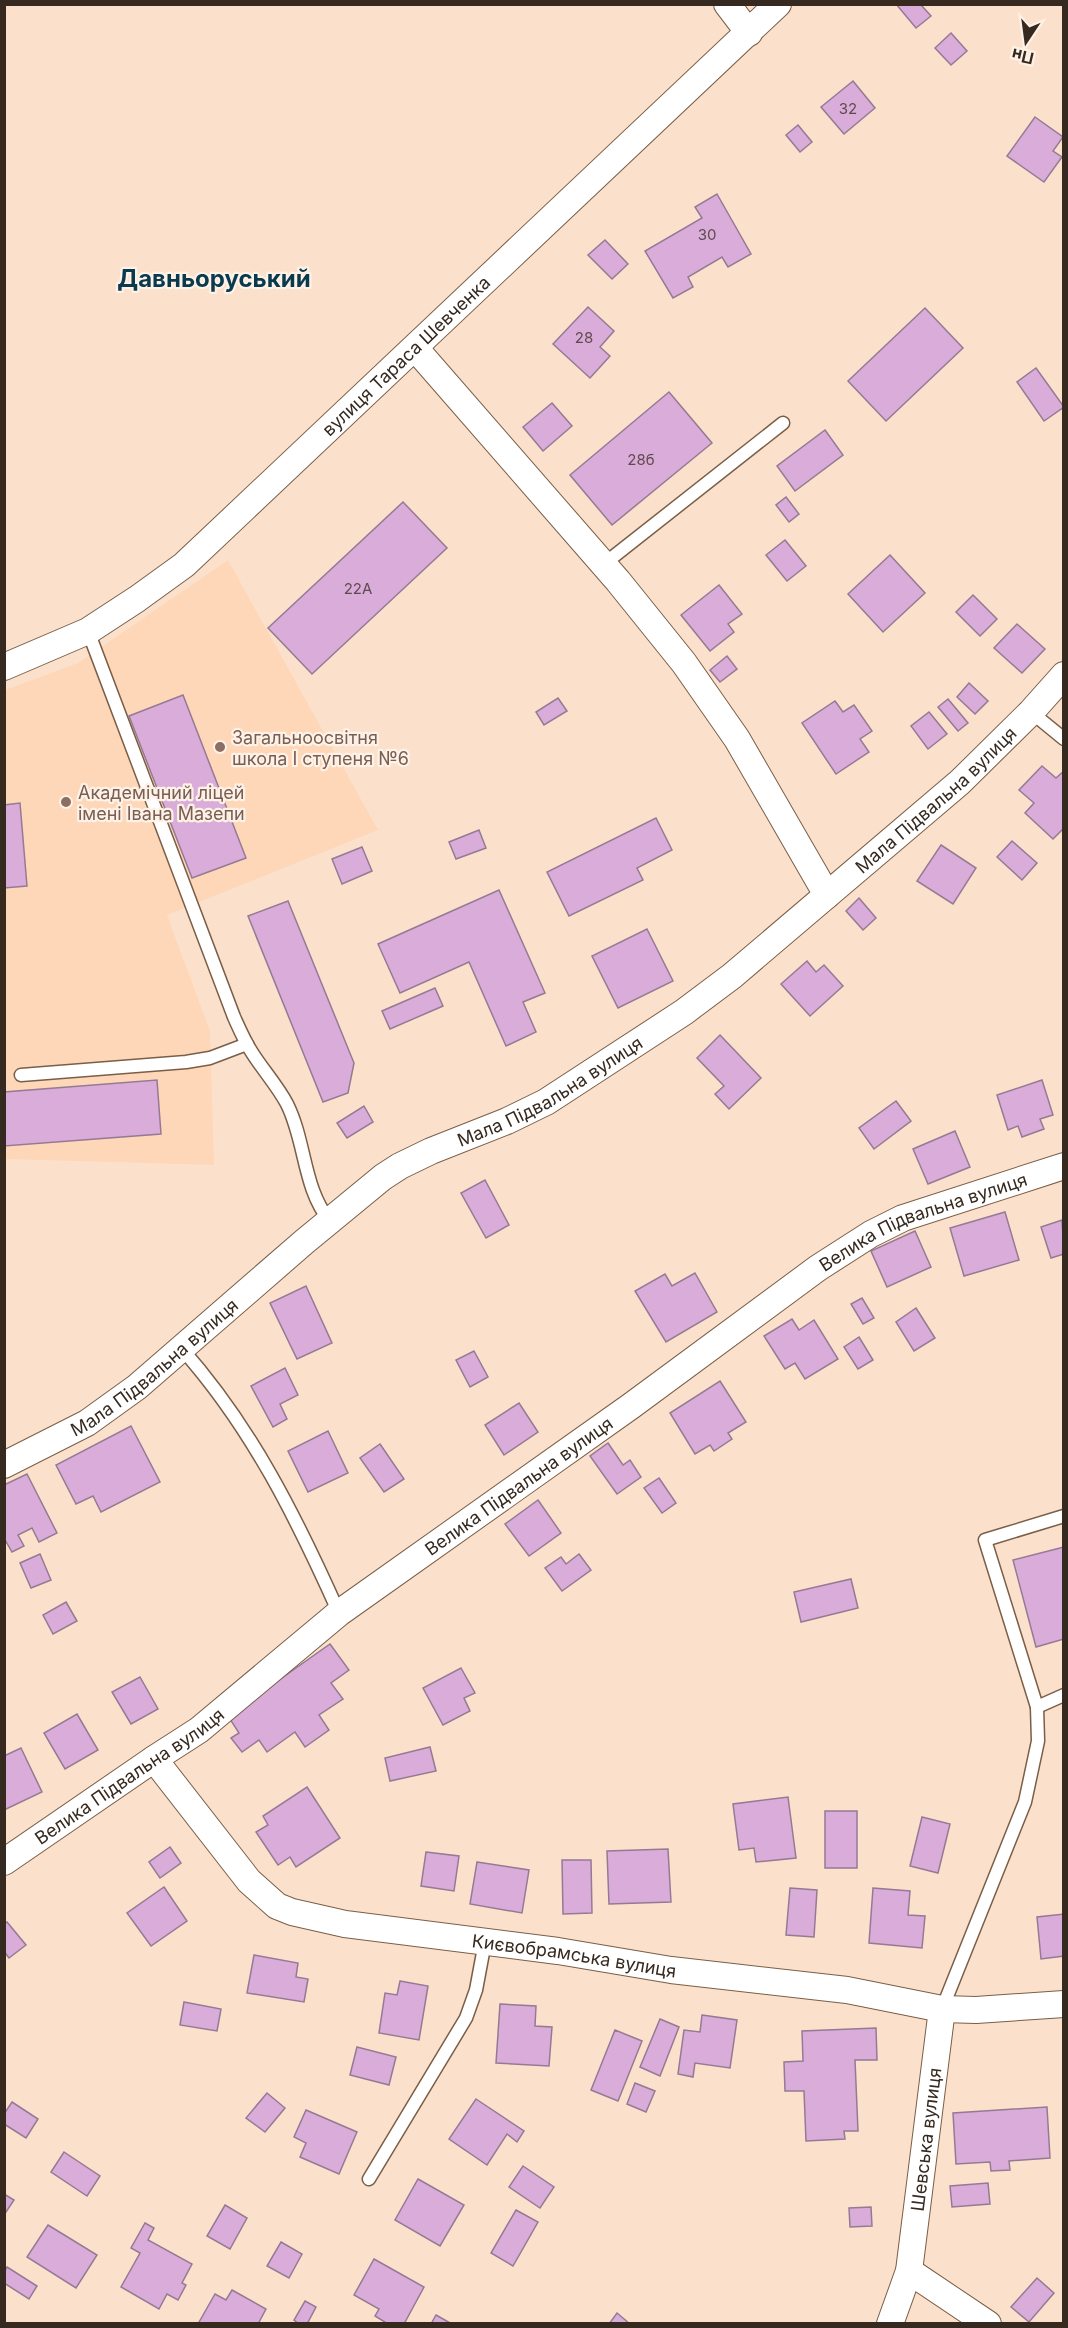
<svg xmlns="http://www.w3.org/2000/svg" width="1068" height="2328" font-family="Inter,sans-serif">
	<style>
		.built { fill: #fed7b8 }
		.building { fill: #daacd9; stroke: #957a94; stroke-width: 1.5 }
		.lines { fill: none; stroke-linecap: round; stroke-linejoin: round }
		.lane-casing { stroke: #7a5e47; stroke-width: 15 }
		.street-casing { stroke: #7a5e47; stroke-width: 28 }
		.lane { stroke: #fff; stroke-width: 12 }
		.street { stroke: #fff; stroke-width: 26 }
		.education-dot { fill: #8d6e63; stroke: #fef1e6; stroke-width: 2 }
		.labels { text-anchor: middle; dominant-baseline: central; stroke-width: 4.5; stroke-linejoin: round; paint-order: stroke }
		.number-label { font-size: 15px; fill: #5f4a4e }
		.street-label { font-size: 18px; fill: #362a20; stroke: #fef1e6 }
		.education-label { font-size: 18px; fill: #785e54; stroke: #fef1e6; text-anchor: start }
		.district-label { font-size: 24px; font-weight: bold; fill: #0a3a4e; stroke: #fef1e6 }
	</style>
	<rect width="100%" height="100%" fill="#fbe1cc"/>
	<polygon class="built" points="228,560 378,830 167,915 210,1031 214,1165 5,1159 5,690 78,663"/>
	<g class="building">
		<polygon points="896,4 924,4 922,6 931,16 916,28"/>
		<polygon points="951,33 967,51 951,65 935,48"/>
		<polygon points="853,81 875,108 844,134 821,107"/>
		<polygon points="1035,117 1063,137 1053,151 1062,157 1044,182 1007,156"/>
		<polygon points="798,125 812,142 800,152 786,135"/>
		<polygon points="717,194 751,254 728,267 722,257 688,277 693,287 673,298 645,251 702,218 695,207"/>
		<polygon points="605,240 628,264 612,279 588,255"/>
		<polygon points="588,307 614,331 600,347 610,356 590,378 553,344"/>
		<polygon points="925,308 963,348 886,421 848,381"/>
		<polygon points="1036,368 1064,407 1044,421 1017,382"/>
		<polygon points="669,392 712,443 612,525 570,475"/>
		<polygon points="552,403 572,426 543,451 523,427"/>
		<polygon points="825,430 843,455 795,491 777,466"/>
		<polygon points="786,497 799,514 789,522 776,505"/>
		<polygon points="403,502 447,548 312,674 268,628"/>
		<polygon points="785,540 806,566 787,581 766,555"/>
		<polygon points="890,555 925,593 883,632 848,594"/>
		<polygon points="719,585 742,614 728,624 734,632 710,651 681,615"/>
		<polygon points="973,595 997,619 980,636 956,612"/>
		<polygon points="1017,624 1045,649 1022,673 994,648"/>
		<polygon points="727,656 737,669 720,682 710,670"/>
		<polygon points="969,683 988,701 975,714 957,697"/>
		<polygon points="183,695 246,858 192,878 129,716"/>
		<polygon points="558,698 567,711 544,725 536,712"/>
		<polygon points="948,699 968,723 958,731 938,707"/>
		<polygon points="835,701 843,712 854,705 872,731 860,739 869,752 836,774 802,723"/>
		<polygon points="929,712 947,734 928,749 911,726"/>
		<polygon points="1042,766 1056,778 1064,771 1064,828 1053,839 1025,813 1034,803 1019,790"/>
		<polygon points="20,803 27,886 4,888 4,805"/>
		<polygon points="656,818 672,850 637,868 643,880 569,916 547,872"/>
		<polygon points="479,830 486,848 456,859 449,842"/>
		<polygon points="1012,841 1037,863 1022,880 997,857"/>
		<polygon points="941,845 976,868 953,904 917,881"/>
		<polygon points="362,847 372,871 342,884 332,859"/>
		<polygon points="499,890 545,993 523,1002 536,1032 506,1046 469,962 400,993 378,944"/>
		<polygon points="859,898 876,918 863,930 846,911"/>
		<polygon points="288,901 354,1063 348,1093 323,1102 248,916"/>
		<polygon points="647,929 673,981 618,1008 592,956"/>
		<polygon points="807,961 816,972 824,965 843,986 810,1016 781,984"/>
		<polygon points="435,988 443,1006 390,1029 382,1011"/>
		<polygon points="720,1035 761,1078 729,1109 715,1094 724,1086 697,1058"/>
		<polygon points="157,1080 161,1134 4,1146 4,1092"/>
		<polygon points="1042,1080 1053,1115 1040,1119 1044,1129 1022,1137 1018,1126 1008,1130 997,1095"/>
		<polygon points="896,1101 911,1121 874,1149 859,1128"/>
		<polygon points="364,1106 373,1122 347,1138 337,1123"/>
		<polygon points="955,1131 970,1167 928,1184 913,1149"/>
		<polygon points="485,1180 509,1225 486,1238 461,1193"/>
		<polygon points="1005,1212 1019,1260 964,1276 950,1228"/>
		<polygon points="1062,1220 1064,1254 1051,1258 1041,1227"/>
		<polygon points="915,1231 931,1267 887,1287 871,1251"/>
		<polygon points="695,1273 717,1312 666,1342 635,1291 665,1274 672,1286"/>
		<polygon points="306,1286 332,1343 297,1359 270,1303"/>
		<polygon points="862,1298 874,1318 863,1324 851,1304"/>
		<polygon points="916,1308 935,1338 914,1351 896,1322"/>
		<polygon points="792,1319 799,1330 814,1320 838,1359 805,1379 795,1363 785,1369 764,1336"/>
		<polygon points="859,1337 873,1360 858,1369 844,1347"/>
		<polygon points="474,1351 488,1377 470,1387 456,1360"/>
		<polygon points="285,1368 298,1395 280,1404 287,1419 273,1427 251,1386"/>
		<polygon points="720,1381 746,1422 728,1433 732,1439 714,1451 710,1445 695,1454 670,1413"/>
		<polygon points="519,1403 538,1432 504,1455 485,1425"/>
		<polygon points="131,1426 160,1482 101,1512 93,1496 76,1504 56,1465"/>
		<polygon points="328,1431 348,1473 308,1492 288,1451"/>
		<polygon points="608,1443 623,1465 630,1460 641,1477 617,1494 590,1456"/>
		<polygon points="380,1444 404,1479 384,1492 360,1458"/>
		<polygon points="27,1474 57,1533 39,1542 32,1528 18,1535 24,1546 12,1552 4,1538 4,1485"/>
		<polygon points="659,1478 676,1503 662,1513 644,1488"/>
		<polygon points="538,1500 561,1533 529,1556 505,1524"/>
		<polygon points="1064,1547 1064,1639 1036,1647 1013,1560"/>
		<polygon points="40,1554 51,1580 31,1588 20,1563"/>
		<polygon points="579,1554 591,1570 562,1591 545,1568 561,1557 566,1564"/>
		<polygon points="851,1579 858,1608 801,1622 794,1592"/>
		<polygon points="66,1602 77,1621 53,1634 43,1615"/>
		<polygon points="330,1644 349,1670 331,1683 343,1699 319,1715 329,1730 305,1747 295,1732 267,1752 259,1740 242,1752 231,1738 239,1733 228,1716"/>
		<polygon points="461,1668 475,1693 464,1698 470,1711 443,1725 423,1688"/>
		<polygon points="140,1677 158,1709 131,1724 112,1692"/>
		<polygon points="77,1714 98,1750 65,1769 44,1733"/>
		<polygon points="430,1747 436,1771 390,1781 385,1758"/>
		<polygon points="21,1748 42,1792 4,1810 4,1756"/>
		<polygon points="307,1787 340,1838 296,1867 290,1857 278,1865 256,1832 268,1825 263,1816"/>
		<polygon points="788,1797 796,1858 756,1862 754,1848 739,1850 733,1804"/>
		<rect x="825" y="1811" width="32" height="57"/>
		<polygon points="922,1817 950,1824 938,1873 910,1866"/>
		<polygon points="170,1847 181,1863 160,1878 149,1862"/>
		<polygon points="668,1849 671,1902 609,1904 607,1851"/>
		<polygon points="426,1852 459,1856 454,1891 421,1886"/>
		<polygon points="562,1860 591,1860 592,1913 563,1914"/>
		<polygon points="477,1862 529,1870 522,1913 470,1904"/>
		<polygon points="164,1887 187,1921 151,1946 127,1913"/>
		<polygon points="790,1888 817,1890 814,1937 786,1935"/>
		<polygon points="873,1888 910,1891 908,1915 925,1916 922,1948 869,1943"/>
		<polygon points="1064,1914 1064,1956 1041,1959 1037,1917"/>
		<polygon points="7,1922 26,1945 9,1958 6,1954 4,1956 4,1924"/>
		<polygon points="254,1955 298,1963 296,1977 308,1979 304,2002 247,1993"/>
		<polygon points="400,1981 428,1986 419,2040 379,2033 385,1993 397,1995"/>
		<polygon points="184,2002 221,2009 217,2031 180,2025"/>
		<polygon points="500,2004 536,2006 535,2026 552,2027 549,2066 496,2063"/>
		<polygon points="702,2015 737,2020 730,2068 695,2063 693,2077 678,2074 684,2030 700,2032"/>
		<polygon points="660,2019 679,2027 660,2076 640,2067"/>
		<polygon points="876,2028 877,2060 855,2060 858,2131 844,2131 845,2139 806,2141 804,2091 785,2091 784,2062 803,2061 802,2031"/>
		<polygon points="615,2030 642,2041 618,2101 591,2090"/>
		<polygon points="357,2047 396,2057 389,2085 350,2075"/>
		<polygon points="635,2083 655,2091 646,2112 627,2104"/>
		<polygon points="267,2093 285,2108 265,2132 246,2118"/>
		<polygon points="476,2099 524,2131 517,2142 507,2134 487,2165 449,2139"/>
		<polygon points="12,2102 38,2119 26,2138 4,2124 4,2114"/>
		<polygon points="1047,2107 1050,2158 1009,2161 1010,2170 991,2171 990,2162 956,2164 953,2113"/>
		<polygon points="306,2110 357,2132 339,2174 300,2157 306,2143 294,2137"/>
		<polygon points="64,2152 100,2176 87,2196 51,2172"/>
		<polygon points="523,2166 554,2187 540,2208 509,2187"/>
		<polygon points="418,2179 464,2205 440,2246 395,2220"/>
		<polygon points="988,2183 990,2204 952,2207 950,2186"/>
		<polygon points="4,2194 14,2200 4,2215"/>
		<polygon points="225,2205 247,2218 230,2249 207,2236"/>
		<polygon points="871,2207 872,2226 850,2227 849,2208"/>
		<polygon points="516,2210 538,2222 513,2266 491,2253"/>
		<polygon points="145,2223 154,2228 148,2240 192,2264 182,2283 186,2285 178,2300 167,2294 159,2309 121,2287 140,2253 131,2248"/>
		<polygon points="48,2225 97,2255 76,2288 27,2257"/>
		<polygon points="281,2242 302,2254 289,2278 267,2266"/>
		<polygon points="374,2259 424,2287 404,2324 388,2324 375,2316 379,2309 354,2295"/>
		<polygon points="7,2267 37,2286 29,2299 4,2283 4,2272"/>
		<polygon points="1037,2278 1054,2293 1029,2322 1011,2307"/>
		<polygon points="232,2290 266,2309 258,2324 198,2324 215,2294 226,2300"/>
		<polygon points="305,2301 316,2307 307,2324 299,2324 294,2320"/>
		<polygon points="617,2313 630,2324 609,2324"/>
		<polygon points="436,2315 452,2324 431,2324"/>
	</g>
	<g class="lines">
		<defs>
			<g id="lane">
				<polyline points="604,564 783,423"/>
				<path d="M88,631L234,1017C239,1028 244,1040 251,1051C262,1069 277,1085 287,1104C306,1142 303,1189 330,1221"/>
				<polyline points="1031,712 1064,739"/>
				<polyline points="21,1075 186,1062 210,1058 247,1044"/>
				<path d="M182,1349C252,1428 296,1517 339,1613"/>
				<polyline points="1064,1516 985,1540 1037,1707 1064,1695"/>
				<polyline points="942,2009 1025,1802 1038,1741 1037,1707"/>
				<polyline points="369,2179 466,2018 476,1990 485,1942"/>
			</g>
			<g id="street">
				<polyline points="727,4 749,33"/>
				<polyline points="415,348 618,581 684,663 737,739 827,895"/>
				<path id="s1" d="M4,667L88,631L137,599L184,565L778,4"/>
				<path id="s2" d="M4,1465L87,1423L137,1387L304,1242L383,1177L400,1166L431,1151L507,1121L546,1102L684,1012L732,976L960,782L1031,712L1064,675"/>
				<path id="s3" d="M154,1759L249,1881L277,1906L292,1912L345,1924L558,1951L671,1970L847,1990L942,2009L976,2010L1064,2004"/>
				<path id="s4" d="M4,1862L154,1759L199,1730L339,1613L631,1406L818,1268L871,1234L903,1218L1064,1166"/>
				<polyline points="909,2271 988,2324"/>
				<path id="s5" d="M890,2324L909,2271L942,2009"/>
			</g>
		</defs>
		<use href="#lane" class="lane-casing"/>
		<use href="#street" class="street-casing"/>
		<use href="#lane" class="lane"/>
		<use href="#street" class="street"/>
	</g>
	<g class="education-dot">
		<circle cx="220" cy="747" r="6"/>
		<circle cx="66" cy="802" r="6"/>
	</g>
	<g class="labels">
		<g class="number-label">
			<text x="848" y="108">32</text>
			<text x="707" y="234">30</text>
			<text x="584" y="337">28</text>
			<text x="641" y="459">28б</text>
			<text x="358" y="588">22А</text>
		</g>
		<g class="street-label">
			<text stroke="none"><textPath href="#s1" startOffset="513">вулиця Тараса Шевченка</textPath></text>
			<text stroke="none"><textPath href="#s2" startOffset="1152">Мала Підвальна вулиця</textPath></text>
			<text stroke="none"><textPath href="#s2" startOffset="666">Мала Підвальна вулиця</textPath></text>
			<text stroke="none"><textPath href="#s4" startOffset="1124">Велика Підвальна вулиця</textPath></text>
			<text stroke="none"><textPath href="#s2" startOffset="180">Мала Підвальна вулиця</textPath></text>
			<text stroke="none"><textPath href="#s4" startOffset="638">Велика Підвальна вулиця</textPath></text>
			<text stroke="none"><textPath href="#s4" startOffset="152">Велика Підвальна вулиця</textPath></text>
			<text stroke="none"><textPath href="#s3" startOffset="494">Києвобрамська вулиця</textPath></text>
			<text stroke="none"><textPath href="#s5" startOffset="189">Шевська вулиця</textPath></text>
		</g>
		<g class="education-label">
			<text x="232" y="737">Загальноосвітня<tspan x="232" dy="21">школа І ступеня №6</tspan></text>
			<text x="78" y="792">Академічний ліцей<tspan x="78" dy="21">імені Івана Мазепи</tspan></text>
		</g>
		<g class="district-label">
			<text x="214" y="278">Давньоруський</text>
		</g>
	</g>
	<rect width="1068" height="2328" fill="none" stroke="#362a20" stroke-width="12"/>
	<g transform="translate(1026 42) rotate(193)" stroke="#fef1e6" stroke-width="4.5" paint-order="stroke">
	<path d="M0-4.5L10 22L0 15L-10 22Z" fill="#362a20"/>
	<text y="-9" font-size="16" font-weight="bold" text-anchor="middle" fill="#362a20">Пн</text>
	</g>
</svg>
